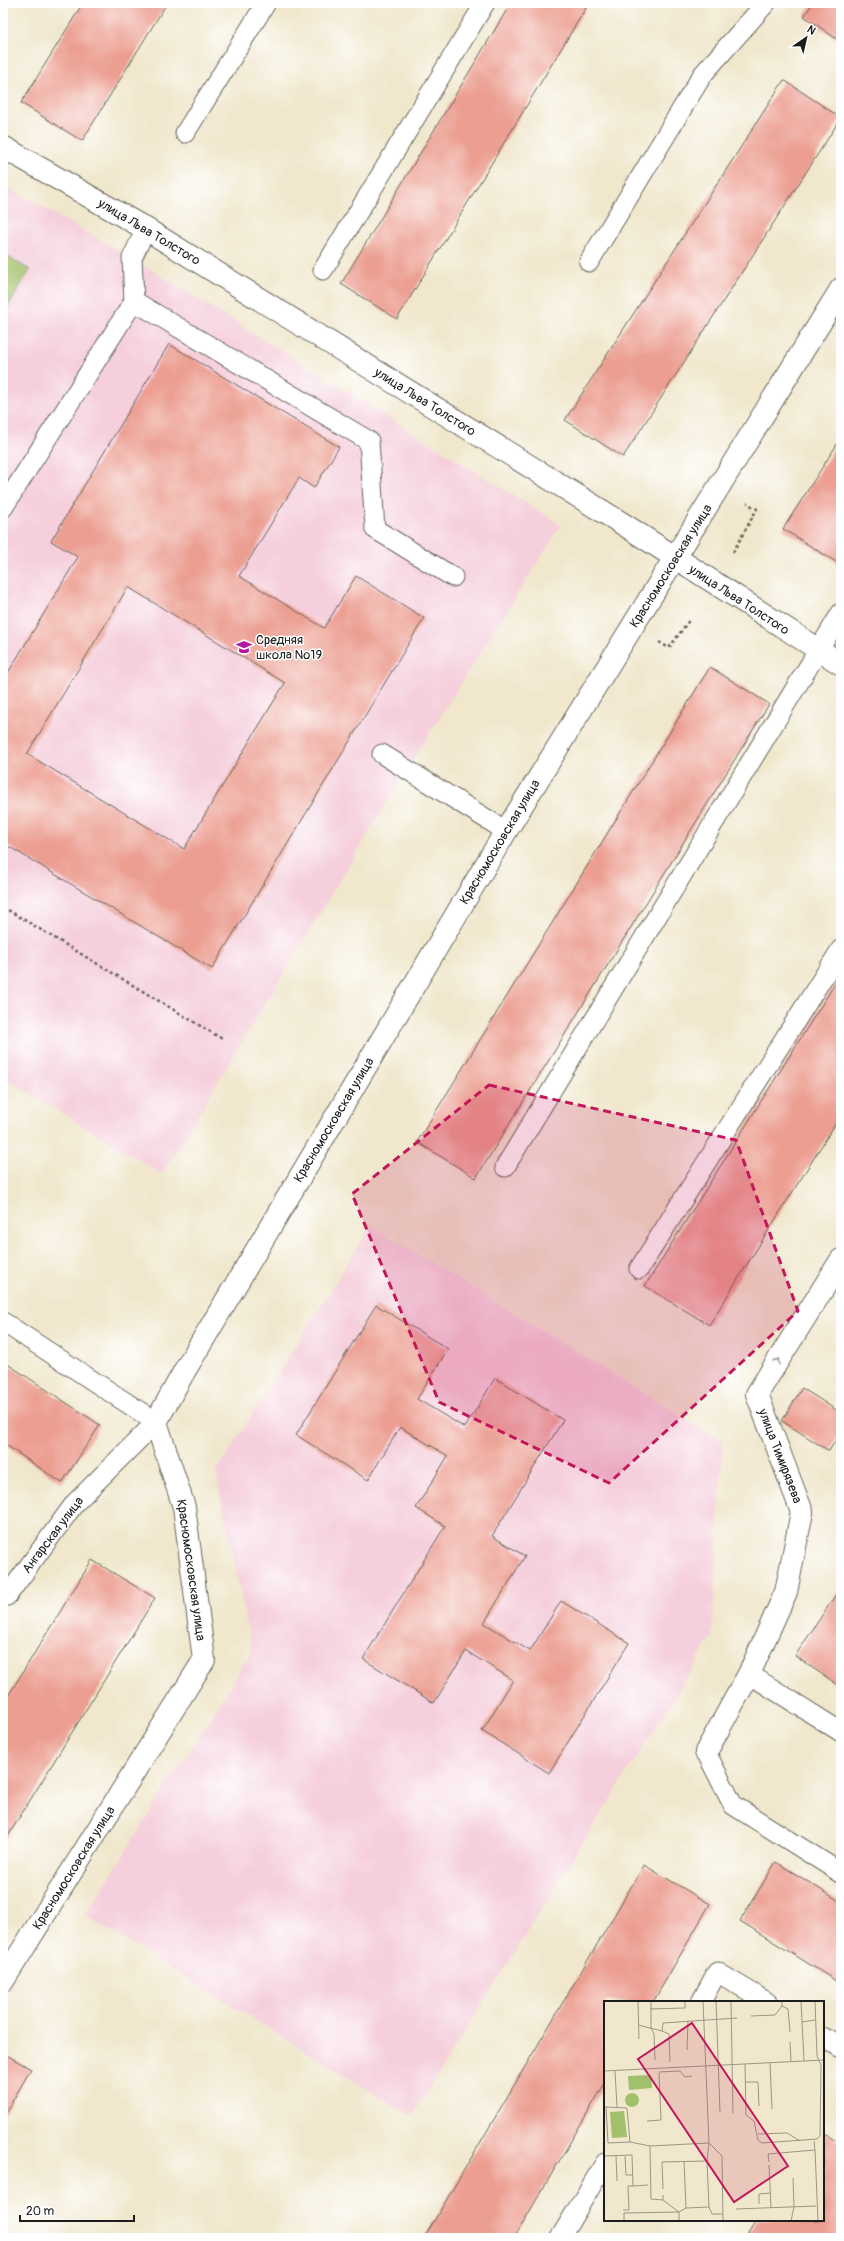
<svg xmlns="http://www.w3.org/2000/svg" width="844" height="2241" font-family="Pangolin,sans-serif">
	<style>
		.built { fill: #f5cfdb }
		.green { fill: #a0c169; stroke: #5e6e42 }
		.building { fill: #ec9e91; fill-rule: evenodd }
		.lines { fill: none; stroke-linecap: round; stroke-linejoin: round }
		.lane-casing { stroke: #66635a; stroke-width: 21 }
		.street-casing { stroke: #66635a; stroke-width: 24 }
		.path { stroke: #66635a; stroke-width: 2.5; stroke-dasharray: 3 3; stroke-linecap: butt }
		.lane { stroke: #fff; stroke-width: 19 }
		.street { stroke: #fff; stroke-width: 22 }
		.oneway { stroke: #999 }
		.marked { fill: #c2185b; fill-opacity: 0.2; stroke: #c2185b; stroke-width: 3; stroke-dasharray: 8 5; stroke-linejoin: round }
		.labels { text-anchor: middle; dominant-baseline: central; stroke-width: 3; stroke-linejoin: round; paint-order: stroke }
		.street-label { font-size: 13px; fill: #1c1c1c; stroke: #fff }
		.poi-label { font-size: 13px; fill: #1c1c1c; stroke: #fff; text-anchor: start }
		.inset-road { fill: none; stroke: #9b9686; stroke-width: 1 }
		.view { fill: #c2185b; fill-opacity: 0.15; stroke: #c2185b; stroke-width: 2 }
		.inset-edge { fill: none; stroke: #1c1c1c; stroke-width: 2 }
	</style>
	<rect width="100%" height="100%" fill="#fff"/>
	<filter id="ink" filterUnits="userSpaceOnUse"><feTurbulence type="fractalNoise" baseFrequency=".025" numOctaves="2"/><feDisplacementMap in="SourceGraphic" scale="8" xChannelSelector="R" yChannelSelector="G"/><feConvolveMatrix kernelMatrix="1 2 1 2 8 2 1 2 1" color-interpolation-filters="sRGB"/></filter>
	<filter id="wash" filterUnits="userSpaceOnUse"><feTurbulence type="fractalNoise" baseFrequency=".012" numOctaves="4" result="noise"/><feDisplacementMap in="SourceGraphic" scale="16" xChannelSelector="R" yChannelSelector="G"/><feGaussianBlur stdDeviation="0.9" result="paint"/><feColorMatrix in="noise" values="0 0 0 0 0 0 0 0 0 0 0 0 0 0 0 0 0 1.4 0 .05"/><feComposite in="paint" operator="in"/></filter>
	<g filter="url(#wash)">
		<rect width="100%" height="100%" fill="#f0e7cc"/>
		<g class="built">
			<polygon points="3,185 132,258 561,525 407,769 162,1174 3,1077"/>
			<polygon points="371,1226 723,1442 712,1637 412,2116 85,1916 252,1651 216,1472"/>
		</g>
		<polygon class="green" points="3,254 30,270 3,315"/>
		<g id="blocks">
			<g class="building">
				<polygon points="83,3 167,3 82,141 21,103"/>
				<polygon points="511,3 589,3 397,319 341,284"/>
				<polygon points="813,3 838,3 841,5 841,42 804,16"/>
				<polygon points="784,80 841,118 623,457 565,420"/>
				<path d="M169,344L339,447L314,488L299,478L239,576L324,628L356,576L424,618L212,969L3,843V681L78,557L51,541ZM128,587L285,683L184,849L27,754Z"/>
				<polygon points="841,438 841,565 783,529"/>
				<polygon points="710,667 769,704 476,1178 417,1142"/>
				<polygon points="841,974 841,1115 709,1325 645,1286"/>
				<polygon points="376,1305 448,1349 417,1399 465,1428 495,1378 563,1420 492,1536 525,1556 484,1623 530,1651 561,1601 629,1643 549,1773 482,1731 513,1680 466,1651 434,1703 363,1659 445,1526 416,1508 448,1456 400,1427 368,1480 296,1435"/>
				<polygon points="3,1361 100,1425 62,1483 3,1443"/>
				<polygon points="802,1388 841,1413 841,1432 829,1451 782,1421"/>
				<polygon points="92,1560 155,1598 3,1844 3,1704"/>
				<polygon points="841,1587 841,1687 795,1656"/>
				<polygon points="776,1862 841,1902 841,1984 740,1921"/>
				<polygon points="644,1865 710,1904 653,2002 605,2002 605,2083 514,2238 424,2238"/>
				<polygon points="3,2053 31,2069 3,2117"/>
				<polygon points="823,2132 841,2143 841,2232 838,2238 745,2238 756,2220 823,2220"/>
			</g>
		</g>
	</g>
	<g filter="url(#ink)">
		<use href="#blocks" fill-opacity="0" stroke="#66635a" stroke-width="1"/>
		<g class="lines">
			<defs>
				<g id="lane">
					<polyline points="185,133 266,3"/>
					<polyline points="146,229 132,258 134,301 369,441 375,529 453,577"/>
					<polyline points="589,262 703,74 766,3"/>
					<polyline points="323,270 485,3"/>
					<polyline points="3,508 134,301"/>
					<polyline points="382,754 506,831"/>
					<polyline points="505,1167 841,613"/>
					<polyline points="639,1269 841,949"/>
					<polyline points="3,1322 156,1422 75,1503 7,1596 3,1593"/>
					<polyline points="749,1674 841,1732"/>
					<polyline points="706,1752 733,1805 841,1873"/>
					<polyline points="701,2002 717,1972 767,2002"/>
					<polyline points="823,2037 841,2048"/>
					<polyline points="560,2238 605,2163"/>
				</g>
				<g id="street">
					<polyline points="3,147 146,229 623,524 841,664"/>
					<polyline points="706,1752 749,1674 786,1592 802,1512 757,1394 841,1260"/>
					<polyline points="3,1981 204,1660 184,1507 156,1422 185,1370 506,831 841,289"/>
				</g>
			</defs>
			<use href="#lane" class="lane-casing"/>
			<use href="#street" class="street-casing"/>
			<g class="path">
				<polyline points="733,552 757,509 747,503"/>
				<polyline points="659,642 669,648 690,619"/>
				<polyline points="3,907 224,1040"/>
			</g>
			<use href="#lane" class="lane"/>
			<use href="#street" class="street"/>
		</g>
		<defs><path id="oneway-chevron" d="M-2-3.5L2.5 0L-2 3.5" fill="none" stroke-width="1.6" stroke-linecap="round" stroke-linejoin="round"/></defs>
		<use class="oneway" href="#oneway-chevron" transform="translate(777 1361) rotate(-58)"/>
	</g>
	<path class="marked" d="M489,1085L736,1140L798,1311L609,1483L439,1402L352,1194Z"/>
	<defs>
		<symbol id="school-bare" viewBox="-9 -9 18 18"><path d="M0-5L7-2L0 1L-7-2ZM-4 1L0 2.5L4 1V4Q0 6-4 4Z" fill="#b5179e" stroke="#fff" stroke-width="2.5" paint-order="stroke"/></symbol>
	</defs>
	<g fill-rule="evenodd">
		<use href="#school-bare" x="233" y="636" width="22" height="22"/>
	</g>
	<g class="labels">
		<g class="street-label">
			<text transform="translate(149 232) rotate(31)">улица Льва Толстого</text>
			<text transform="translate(425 402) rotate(32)">улица Льва Толстого</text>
			<text transform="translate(671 566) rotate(-58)">Красномосковская улица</text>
			<text transform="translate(739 600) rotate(33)">улица Льва Толстого</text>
			<text transform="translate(500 842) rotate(-59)">Красномосковская улица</text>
			<text transform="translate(334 1120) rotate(-59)">Красномосковская улица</text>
			<text transform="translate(780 1456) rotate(69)">улица Тимирязева</text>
			<text transform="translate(53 1535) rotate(-53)">Ангарская улица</text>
			<text transform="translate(191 1570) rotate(82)">Красномосковская улица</text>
			<text transform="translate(74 1868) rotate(-58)">Красномосковская улица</text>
		</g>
		<g class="poi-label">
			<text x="256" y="640">Средняя<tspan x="256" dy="15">школа №19</tspan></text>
		</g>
	</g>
	<g transform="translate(604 2001)">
		<rect width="220" height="220" fill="#f0e7cc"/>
		<path d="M47,74L48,87L25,89L24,75ZM21 99a7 7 0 1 1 14 0a7 7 0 1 1-14 0ZM20,110L23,136L8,137L6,111Z" fill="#a0c169"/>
		<path class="inset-road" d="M34,0L35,38M47,0V27L50,33L51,59M99,0L105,142L118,155L119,220M112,0L116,111M127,0L129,112M178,0V5L184,8L186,31M197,0L200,60M46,8L81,7V0M147,15L171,14L178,5M198,21L211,19M34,24L58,30L59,22L133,17M58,30L65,33L66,61M186,41L187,60M83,49L84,20M166,62L168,108M141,63L142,114L150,120L154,139L158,142L213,138L216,135L217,64L213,55L211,0M0,70L220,59M11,70L13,106M55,71L76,70L81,76L88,75M141,81H154L155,105M1,106L23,107L26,141M2,106L4,142L26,141L46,145L47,198L59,199M43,120L57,119L55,72M154,133L183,132L196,140M46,145L105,142L103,160L58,161L59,188M211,149L214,220M0,155L28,154L29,185H24L25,209H19M12,155L13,180M21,155L22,174H29M80,160L82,207M103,160L105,206M165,161L164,153L211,149L210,140M165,164L167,207M29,185L44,184M59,194V199L75,211V220M155,203V193L167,192M132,208L212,205M20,220V212L75,211L82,207L105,206L108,213H119M187,220L190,206L189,177"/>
		<path class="view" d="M88,22L184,165L130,201L34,58Z"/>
		<rect width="220" height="220" class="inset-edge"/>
	</g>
	<rect width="844" height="2241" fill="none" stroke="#fff" stroke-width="16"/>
	<g transform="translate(806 38) rotate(34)" stroke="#ffffff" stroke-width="3" paint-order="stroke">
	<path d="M0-3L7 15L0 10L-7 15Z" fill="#1c1c1c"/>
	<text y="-6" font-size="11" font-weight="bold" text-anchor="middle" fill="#1c1c1c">N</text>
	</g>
	<path d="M20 2215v6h114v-6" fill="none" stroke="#1c1c1c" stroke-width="2"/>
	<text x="26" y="2215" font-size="12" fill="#1c1c1c" stroke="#ffffff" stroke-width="3" paint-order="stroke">20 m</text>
</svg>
